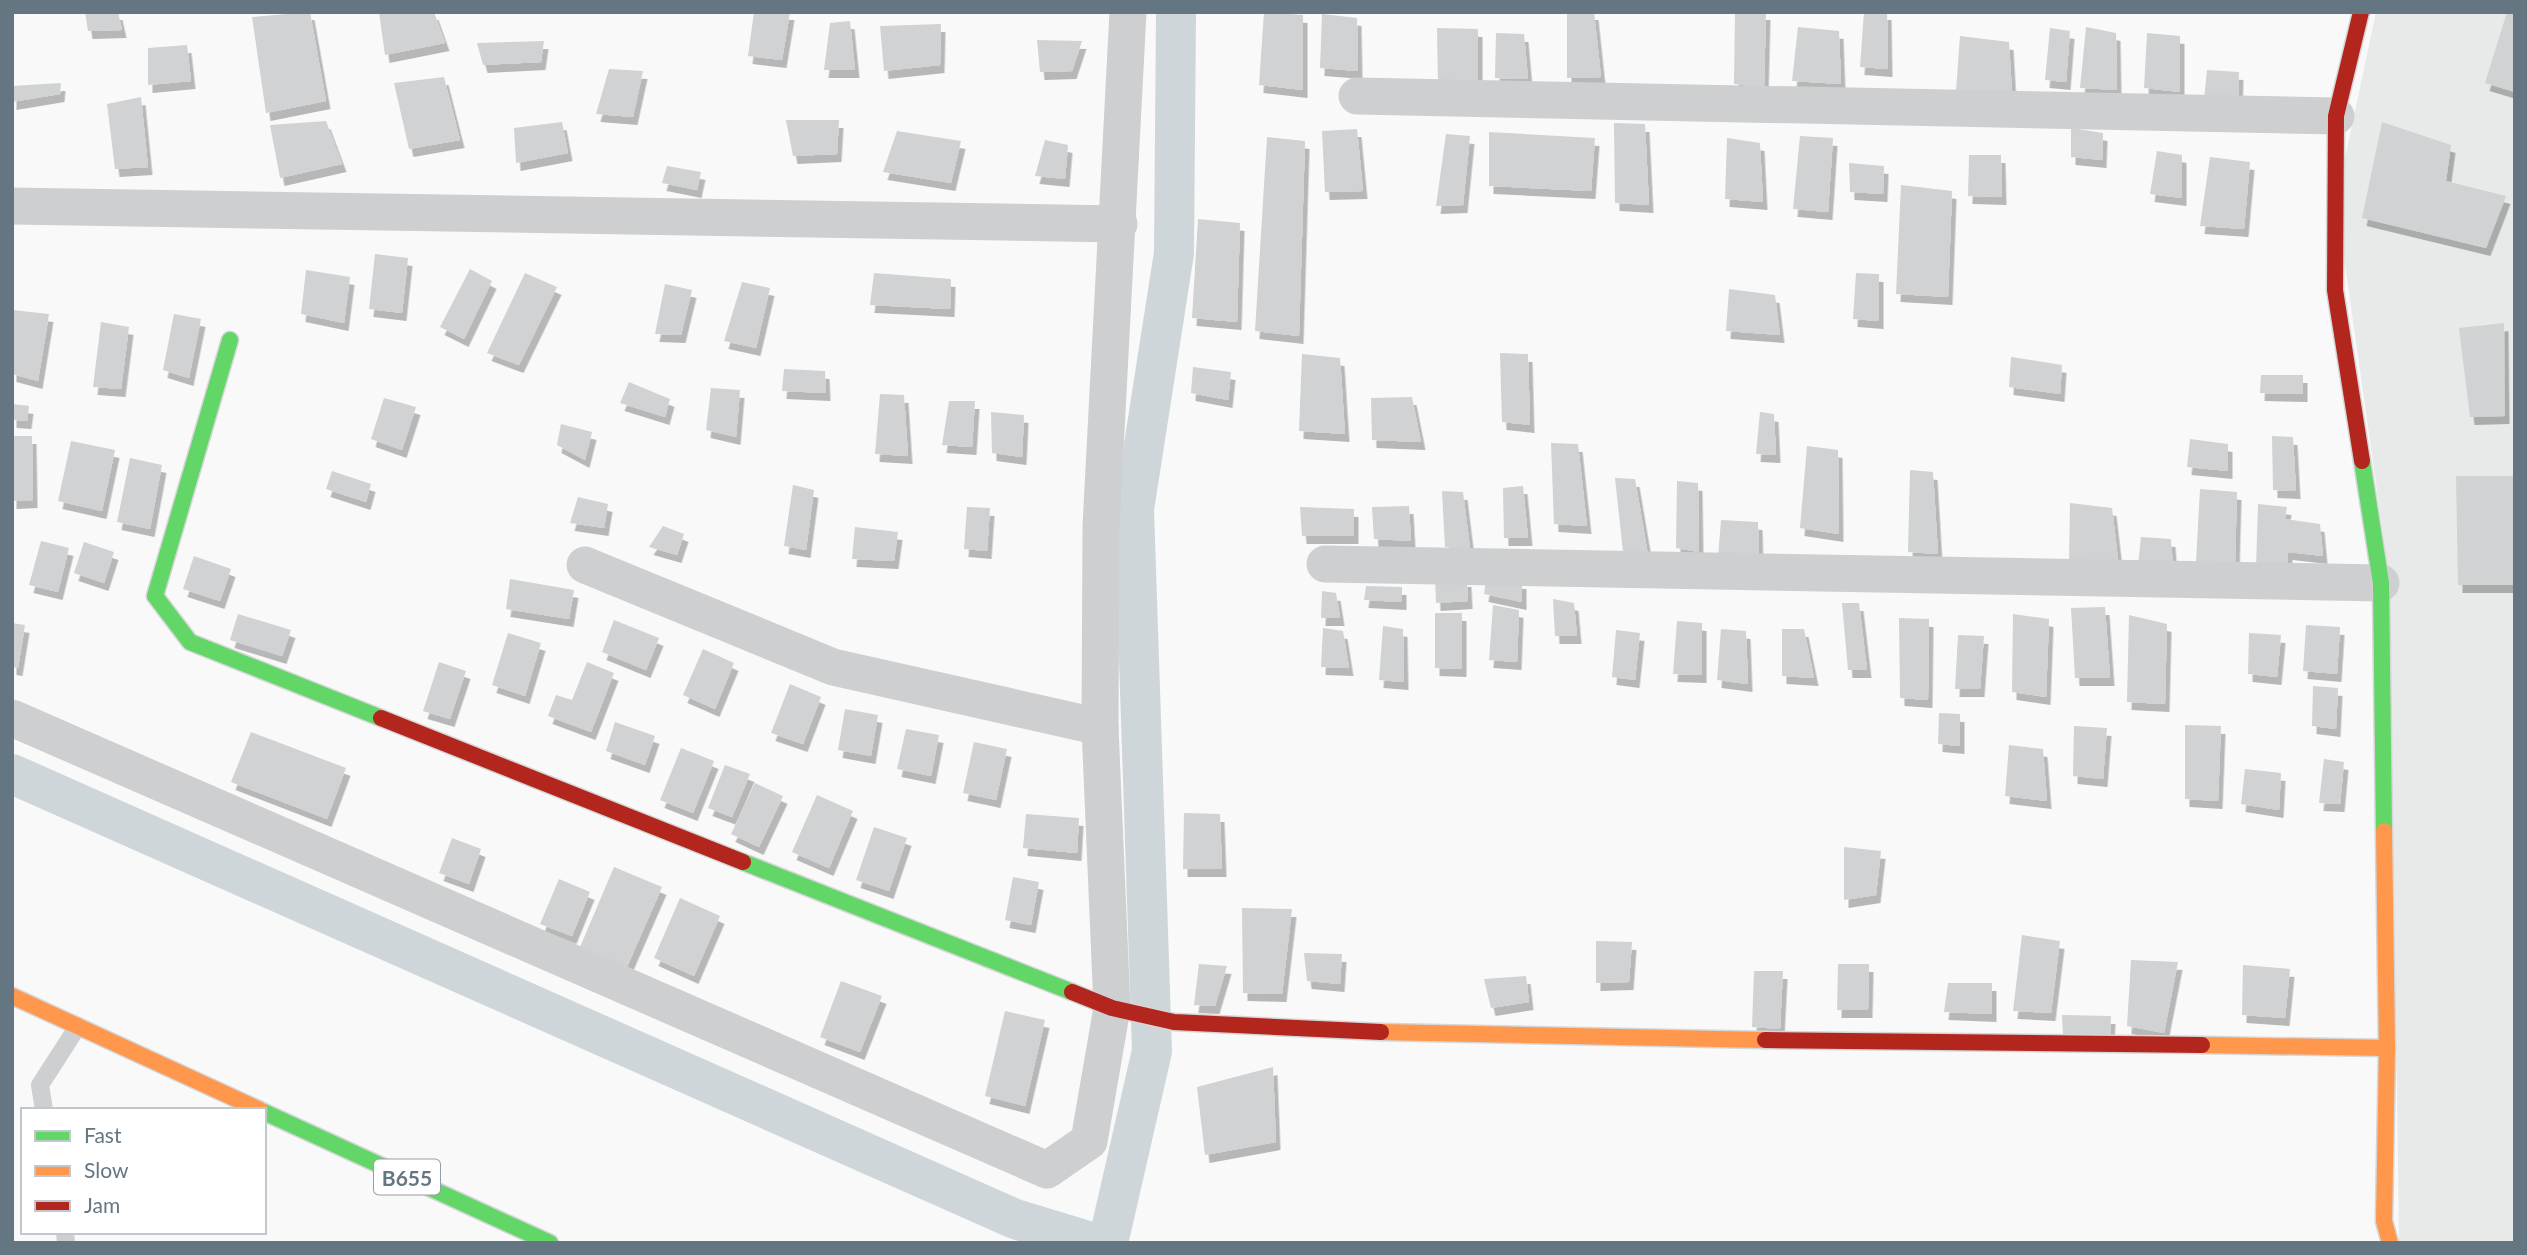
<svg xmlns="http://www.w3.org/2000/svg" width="2527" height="1255" font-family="Lato,sans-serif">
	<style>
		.built { fill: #e8e9e9 }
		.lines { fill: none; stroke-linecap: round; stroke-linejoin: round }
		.canal { stroke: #ced6d9; stroke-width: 40 }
		.building { fill: #d0d2d3; filter: url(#shadow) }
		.fast-casing { stroke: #d5d6d7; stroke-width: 19 }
		.slow-casing { stroke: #d5d6d7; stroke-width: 19 }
		.jam-casing { stroke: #d5d6d7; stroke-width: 19 }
		.lane { stroke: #cecfd0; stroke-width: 18 }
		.street { stroke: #cecfd0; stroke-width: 37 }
		.fast { stroke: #63d668; stroke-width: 16 }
		.slow { stroke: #ff974d; stroke-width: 16 }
		.jam { stroke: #b3261e; stroke-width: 16 }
		.labels { text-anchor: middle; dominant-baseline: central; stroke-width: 7; stroke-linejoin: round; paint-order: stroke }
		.shield { fill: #fff; stroke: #939fa8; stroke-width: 2 }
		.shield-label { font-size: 21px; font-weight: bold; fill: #657683 }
	</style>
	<defs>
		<filter id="shadow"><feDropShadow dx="4.5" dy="8" stdDeviation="0" flood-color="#0004"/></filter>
	</defs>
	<rect width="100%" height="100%" fill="#f9f9f9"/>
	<polygon class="built" points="2376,12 2515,12 2515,1243 2399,1243 2390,582 2336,201"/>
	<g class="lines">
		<g class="canal">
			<polyline points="12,774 1015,1219 1094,1243"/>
			<polyline points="1108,1243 1152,1051 1134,509 1174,253 1176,12"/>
		</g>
	</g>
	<g class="building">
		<polygon points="85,12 118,12 122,30 88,31"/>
		<polygon points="310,12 326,101 266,113 252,17"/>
		<polygon points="379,12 434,12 445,43 385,55"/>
		<polygon points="754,12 790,12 782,60 748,56"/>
		<polygon points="1264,12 1303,15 1303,90 1259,85"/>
		<polygon points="1567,12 1594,12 1601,77 1567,78"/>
		<polygon points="1735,12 1766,12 1764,87 1734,84"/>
		<polygon points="1864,12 1887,12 1888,69 1860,67"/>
		<polygon points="2507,12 2515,12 2515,92 2485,83"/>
		<polygon points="1322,14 1357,18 1358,71 1320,68"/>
		<polygon points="850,21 855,70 824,70 830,23"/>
		<polygon points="941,24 940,65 884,71 880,26"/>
		<polygon points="1798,27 1839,31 1841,84 1792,81"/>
		<polygon points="2086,27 2116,33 2117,90 2080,88"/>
		<polygon points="1437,28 1478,29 1478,86 1438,87"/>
		<polygon points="2050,28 2070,31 2066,82 2045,80"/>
		<polygon points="1496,33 1524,34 1528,79 1495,78"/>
		<polygon points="2147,33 2180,36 2180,92 2144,88"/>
		<polygon points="1960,36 2009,42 2012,93 1956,91"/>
		<polygon points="1037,40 1082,41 1072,71 1040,72"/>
		<polygon points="544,41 541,62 483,65 477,43"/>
		<polygon points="187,45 191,81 148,85 148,48"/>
		<polygon points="609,69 643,71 633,117 596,114"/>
		<polygon points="2207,70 2239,72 2238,102 2204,100"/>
		<polygon points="444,77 460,140 409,149 394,83"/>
		<polygon points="61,83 60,94 12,102 12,86"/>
		<polygon points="141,97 148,167 115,169 107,104"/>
		<polygon points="786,120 839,120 837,154 793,156"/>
		<polygon points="326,121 342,164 280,178 270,125"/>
		<polygon points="562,122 568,153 516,163 514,128"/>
		<polygon points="2382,122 2451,145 2446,181 2506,196 2486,248 2362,218"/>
		<polygon points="1614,123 1645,124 1649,205 1615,203"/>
		<polygon points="2071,128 2103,133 2102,160 2071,157"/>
		<polygon points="1357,129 1363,191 1325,192 1322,131"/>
		<polygon points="897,131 961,141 951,183 883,172"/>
		<polygon points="1489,132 1595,138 1591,191 1489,186"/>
		<polygon points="1446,134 1470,136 1463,205 1436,206"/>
		<polygon points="1800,136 1833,138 1828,212 1793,209"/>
		<polygon points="1267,137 1305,141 1299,336 1255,331"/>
		<polygon points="1727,138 1760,143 1763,202 1725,199"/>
		<polygon points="1045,140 1068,145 1065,179 1035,176"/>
		<polygon points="2157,151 2182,155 2182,198 2150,194"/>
		<polygon points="1969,155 2001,155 2002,197 1968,196"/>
		<polygon points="2210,157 2250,162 2244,229 2200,226"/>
		<polygon points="1849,163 1884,166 1883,194 1850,192"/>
		<polygon points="667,166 701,172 697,190 662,183"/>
		<polygon points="1901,185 1952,191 1948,297 1896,294"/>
		<polygon points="1198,219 1240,223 1237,322 1192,318"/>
		<polygon points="375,254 408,258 402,313 369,309"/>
		<polygon points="470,269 492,281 464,339 440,327"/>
		<polygon points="306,270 350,277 344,323 301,314"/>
		<polygon points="525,273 557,287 519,365 487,353"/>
		<polygon points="874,273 951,279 950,309 870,305"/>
		<polygon points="1856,273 1879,274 1879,321 1853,319"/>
		<polygon points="742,282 770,288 756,348 724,341"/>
		<polygon points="665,284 692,290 681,335 655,334"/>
		<polygon points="1729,289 1775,295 1780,335 1726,331"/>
		<polygon points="12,310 49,314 38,381 12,374"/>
		<polygon points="174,314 201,319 189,378 163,370"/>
		<polygon points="101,322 129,327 121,389 93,387"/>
		<polygon points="2504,323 2505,416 2470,417 2459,328"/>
		<polygon points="1500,353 1528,354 1530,425 1502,422"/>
		<polygon points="1302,354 1340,358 1345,434 1299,431"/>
		<polygon points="2011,357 2062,365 2060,394 2009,387"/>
		<polygon points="1193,367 1231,372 1228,400 1191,393"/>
		<polygon points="784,369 825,371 826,393 782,391"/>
		<polygon points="2261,375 2303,375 2303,394 2260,393"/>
		<polygon points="629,382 670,399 665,417 620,403"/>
		<polygon points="711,388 740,390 736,437 706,430"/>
		<polygon points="880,394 904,395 908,456 875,454"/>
		<polygon points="1412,397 1421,442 1372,440 1371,398"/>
		<polygon points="384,398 416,407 402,450 371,439"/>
		<polygon points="949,401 975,401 972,447 942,445"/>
		<polygon points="12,404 29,406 27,421 12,420"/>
		<polygon points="991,412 1024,415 1022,457 992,453"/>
		<polygon points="1760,412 1774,414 1776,455 1756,454"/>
		<polygon points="561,424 592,432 585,460 557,445"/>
		<polygon points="12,436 32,436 33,500 12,501"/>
		<polygon points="2272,436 2293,437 2296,491 2273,490"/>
		<polygon points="2190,439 2228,444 2228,471 2187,467"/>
		<polygon points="71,441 115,450 102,511 58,501"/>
		<polygon points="1551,443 1578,444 1587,526 1554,524"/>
		<polygon points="1807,446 1838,450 1839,534 1800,528"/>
		<polygon points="130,458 162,465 150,529 117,522"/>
		<polygon points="1910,470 1933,472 1938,554 1908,552"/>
		<polygon points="332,471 371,484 366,502 326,489"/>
		<polygon points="2456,476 2515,476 2515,585 2458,585"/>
		<polygon points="1615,478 1635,479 1648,555 1623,552"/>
		<polygon points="1677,481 1698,483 1699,552 1676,548"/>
		<polygon points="793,485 814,490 806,550 784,546"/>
		<polygon points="1523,486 1528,538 1504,538 1503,488"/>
		<polygon points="2200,489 2237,492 2235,564 2196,562"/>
		<polygon points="1442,491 1463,492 1470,548 1445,547"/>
		<polygon points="578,497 608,504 604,528 570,523"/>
		<polygon points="2070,503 2112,508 2119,568 2069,564"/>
		<polygon points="2258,504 2287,507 2285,519 2320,524 2323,556 2288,552 2287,570 2256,568"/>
		<polygon points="1409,506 1411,541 1374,539 1372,507"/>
		<polygon points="967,507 990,508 987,551 964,549"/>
		<polygon points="1300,507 1354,509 1354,536 1302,536"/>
		<polygon points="1721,520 1758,522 1759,558 1718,558"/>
		<polygon points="663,526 684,534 677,555 649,547"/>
		<polygon points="855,527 898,532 894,561 852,559"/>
		<polygon points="2141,537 2171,539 2173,568 2138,565"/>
		<polygon points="41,541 69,548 58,592 29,585"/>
		<polygon points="84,542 114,552 104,583 74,573"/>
		<polygon points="194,556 231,569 220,601 183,589"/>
		<polygon points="1435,578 1467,579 1468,601 1436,603"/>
		<polygon points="510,579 574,590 569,619 506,609"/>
		<polygon points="1486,580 1522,581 1522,602 1484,594"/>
		<polygon points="1366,586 1402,587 1402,602 1364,600"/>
		<polygon points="1322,591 1336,593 1340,618 1321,618"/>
		<polygon points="1553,599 1574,603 1577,636 1555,636"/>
		<polygon points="1842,603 1859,603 1867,670 1848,670"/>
		<polygon points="1493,605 1519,610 1517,662 1489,660"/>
		<polygon points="2105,607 2110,678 2075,678 2071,608"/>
		<polygon points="1435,613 1462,613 1462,669 1435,668"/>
		<polygon points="238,614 291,630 282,656 230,640"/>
		<polygon points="2013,614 2049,619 2046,697 2012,692"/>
		<polygon points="2129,615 2167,624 2165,704 2127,702"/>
		<polygon points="1899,618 1929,619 1928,700 1900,698"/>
		<polygon points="614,620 659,638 646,670 602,652"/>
		<polygon points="1677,621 1702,623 1702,675 1673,674"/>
		<polygon points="12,623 25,625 18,668 12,667"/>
		<polygon points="2306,625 2340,627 2337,674 2303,671"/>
		<polygon points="1383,626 1403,629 1404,682 1379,680"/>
		<polygon points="1323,628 1343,631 1349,668 1321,667"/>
		<polygon points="1721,629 1746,631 1748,684 1717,680"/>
		<polygon points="1782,629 1804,629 1814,678 1782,676"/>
		<polygon points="1616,630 1640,633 1635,680 1612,677"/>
		<polygon points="508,633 541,643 525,696 492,685"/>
		<polygon points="2249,633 2281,635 2277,677 2248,674"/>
		<polygon points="1958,635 1984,636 1980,689 1955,689"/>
		<polygon points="703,649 734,663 715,709 683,695"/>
		<polygon points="439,662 466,671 450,719 423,711"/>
		<polygon points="587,662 614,673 591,732 548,716 556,695 572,700"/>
		<polygon points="790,684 821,697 803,744 771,733"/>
		<polygon points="2313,686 2338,688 2336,729 2312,726"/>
		<polygon points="845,709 878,715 871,756 838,750"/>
		<polygon points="1939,713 1960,714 1960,746 1938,744"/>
		<polygon points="615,722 655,736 645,765 606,751"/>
		<polygon points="2185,725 2221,726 2218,801 2185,799"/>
		<polygon points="2074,726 2107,728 2103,779 2073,776"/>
		<polygon points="906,729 939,735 931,776 897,769"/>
		<polygon points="251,732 346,768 327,819 231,782"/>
		<polygon points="974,742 1007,749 996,800 963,793"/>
		<polygon points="2009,745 2043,749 2047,801 2005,796"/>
		<polygon points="681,748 714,761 693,813 660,800"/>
		<polygon points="2324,759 2344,762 2340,804 2319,803"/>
		<polygon points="725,765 750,774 732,817 708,808"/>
		<polygon points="2245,769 2281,773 2279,810 2241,804"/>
		<polygon points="755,783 783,796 759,847 731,834"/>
		<polygon points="817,795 853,811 829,868 792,852"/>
		<polygon points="1184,813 1220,814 1222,869 1183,869"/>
		<polygon points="1026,814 1079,818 1077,853 1023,848"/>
		<polygon points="874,827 907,838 889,891 856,880"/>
		<polygon points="452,838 481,849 469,884 439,873"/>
		<polygon points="1844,847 1881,851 1876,895 1844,900"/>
		<polygon points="614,867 662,887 627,967 580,947"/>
		<polygon points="1013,877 1039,882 1031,925 1005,920"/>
		<polygon points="559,879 590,892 572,936 540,924"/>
		<polygon points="680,898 720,916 694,976 654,958"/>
		<polygon points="1242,908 1292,909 1282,994 1243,993"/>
		<polygon points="2022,935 2060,941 2051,1013 2013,1011"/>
		<polygon points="1596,941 1632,942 1629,982 1596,983"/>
		<polygon points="1304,953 1342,954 1340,984 1307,981"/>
		<polygon points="2131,960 2178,962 2164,1033 2127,1026"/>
		<polygon points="1199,964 1227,966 1215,1006 1194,1005"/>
		<polygon points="1838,964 1869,964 1868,1010 1837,1010"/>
		<polygon points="2243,965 2290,969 2285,1018 2242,1015"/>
		<polygon points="1754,971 1783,971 1780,1029 1752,1027"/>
		<polygon points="1526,976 1529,1002 1491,1008 1484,979"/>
		<polygon points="841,981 882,996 860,1052 820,1037"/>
		<polygon points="1948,983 1992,983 1992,1014 1944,1012"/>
		<polygon points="1005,1011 1045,1020 1025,1106 985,1096"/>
		<polygon points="2062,1015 2111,1016 2110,1035 2063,1035"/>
		<polygon points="1273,1067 1276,1142 1205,1155 1197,1087"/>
	</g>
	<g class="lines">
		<defs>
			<g id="fast">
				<polyline points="230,340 155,596 190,642 381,718"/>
				<polyline points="2362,461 2381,583 2384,831"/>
				<polyline points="743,862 1072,992"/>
				<polyline points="264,1112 550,1243"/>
			</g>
			<g id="slow">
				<polyline points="2384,831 2387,1048 2384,1221 2390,1243"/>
				<polyline points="12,996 260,1110"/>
				<polyline points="1381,1032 1765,1040"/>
				<polyline points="2202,1045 2387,1048"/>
			</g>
			<g id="jam">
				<polyline points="2361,12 2336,116 2335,290 2362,461"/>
				<polyline points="381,718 743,862"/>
				<polyline points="1072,992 1112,1008 1174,1022 1381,1032"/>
				<polyline points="1765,1040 2202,1045"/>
			</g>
		</defs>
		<use href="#fast" class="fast-casing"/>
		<use href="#slow" class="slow-casing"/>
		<use href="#jam" class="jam-casing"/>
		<g class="lane">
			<polyline points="44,1110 40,1085 78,1026"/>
			<polyline points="65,1232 66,1243"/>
		</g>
		<g class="street">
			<polyline points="1357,96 2336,116"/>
			<polyline points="12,206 1119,224"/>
			<polyline points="1325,564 2381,583"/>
			<polyline points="585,565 833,667 1100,727"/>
			<polyline points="12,718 1047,1170 1089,1141 1112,1008 1100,727 1101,526 1128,12"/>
		</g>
		<use href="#fast" class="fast"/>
		<use href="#slow" class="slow"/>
		<use href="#jam" class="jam"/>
	</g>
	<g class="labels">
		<rect class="shield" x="374" y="1159.5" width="66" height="35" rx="5"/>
		<g class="shield-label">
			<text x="407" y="1177">B655</text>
		</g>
	</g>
	<rect width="2527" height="1255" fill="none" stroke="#657683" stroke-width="28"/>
	<rect x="21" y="1108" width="245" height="126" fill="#ffffff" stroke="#c1c8cd" stroke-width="2"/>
	<rect x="35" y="1131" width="35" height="10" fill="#63d668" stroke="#c1c8cd" stroke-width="2"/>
	<text x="84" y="1143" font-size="21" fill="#657683">Fast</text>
	<rect x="35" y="1166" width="35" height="10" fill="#ff974d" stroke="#c1c8cd" stroke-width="2"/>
	<text x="84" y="1178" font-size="21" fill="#657683">Slow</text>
	<rect x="35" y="1201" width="35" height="10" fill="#b3261e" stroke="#c1c8cd" stroke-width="2"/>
	<text x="84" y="1213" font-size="21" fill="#657683">Jam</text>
</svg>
